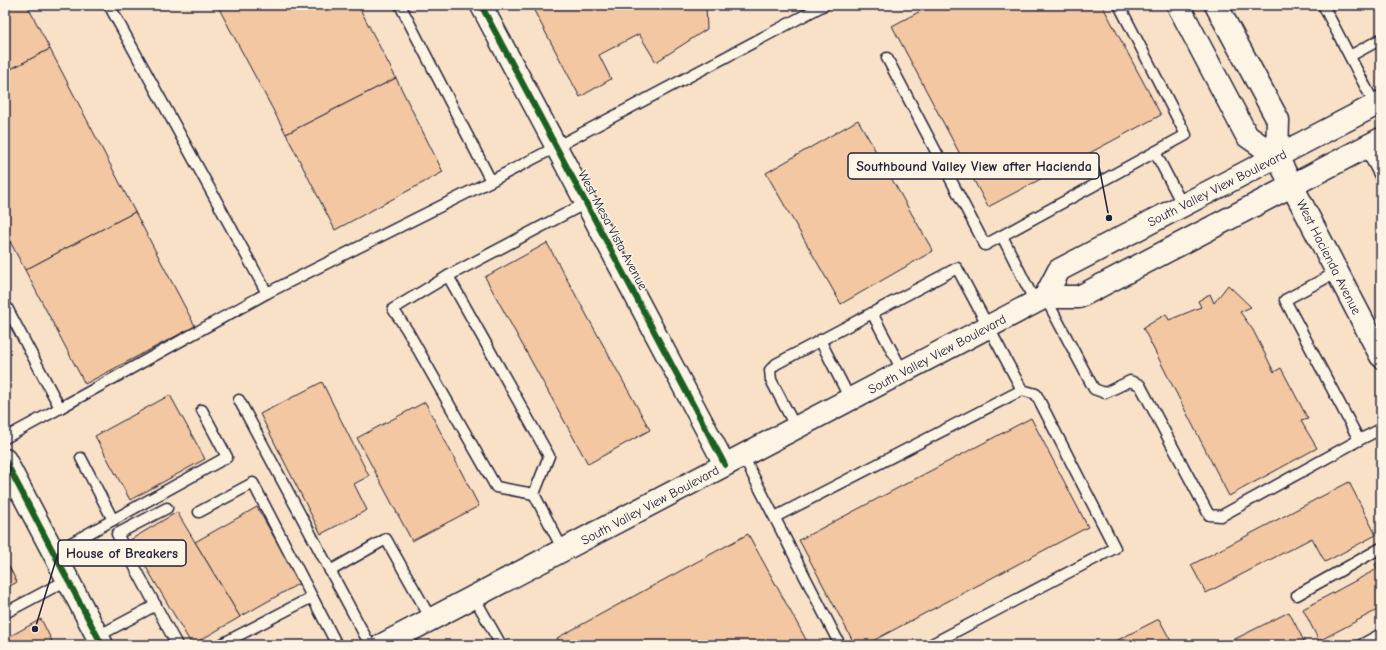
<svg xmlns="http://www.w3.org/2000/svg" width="1386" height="650" font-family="'Comic Neue',sans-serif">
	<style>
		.built { fill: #f8e1c7 }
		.building { fill: #f2c7a1; stroke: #22223b }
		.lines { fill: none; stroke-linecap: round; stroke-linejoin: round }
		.lane-casing { stroke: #22223b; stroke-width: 13 }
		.street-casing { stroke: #22223b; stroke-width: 24 }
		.secondary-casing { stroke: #22223b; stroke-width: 25 }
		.lane { stroke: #fcf5e5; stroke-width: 10 }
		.street { stroke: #fcf5e5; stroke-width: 21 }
		.secondary { stroke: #fcf5e5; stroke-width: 22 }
		.cycleway-casing { stroke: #fcf5e5; stroke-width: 8 }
		.cycleway { stroke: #1b5e20; stroke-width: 6 }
		.labels { text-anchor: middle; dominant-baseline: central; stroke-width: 3; stroke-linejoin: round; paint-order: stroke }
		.street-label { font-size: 13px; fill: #22223b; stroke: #fcf5e5 }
		.leader { fill: none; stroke: #22223b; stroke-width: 1.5 }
		.callout-dot { fill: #22223b; stroke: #fcf5e5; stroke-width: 1.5 }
		.callout { fill: #fcf5e5; stroke: #22223b; stroke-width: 1.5 }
		.callout-label { font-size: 14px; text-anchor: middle; font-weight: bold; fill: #22223b }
	</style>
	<rect width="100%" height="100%" fill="#faecd7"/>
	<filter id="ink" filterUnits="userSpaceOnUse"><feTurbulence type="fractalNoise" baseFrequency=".025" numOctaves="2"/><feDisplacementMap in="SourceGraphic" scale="8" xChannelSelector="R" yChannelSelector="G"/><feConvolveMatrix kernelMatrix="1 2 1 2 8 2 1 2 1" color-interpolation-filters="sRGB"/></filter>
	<g filter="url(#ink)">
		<rect class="built" x="5" y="5" width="1376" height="640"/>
		<g class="building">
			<polygon points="5,5 27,5 50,49 5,72"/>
			<polygon points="217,5 358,5 396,78 286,134"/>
			<polygon points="531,5 706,5 707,29 656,62 639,34 599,55 611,79 580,97"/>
			<polygon points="932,5 1102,5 1161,115 988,207 892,26"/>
			<polygon points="50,49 135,212 25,270 5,232 5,72"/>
			<polygon points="396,78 443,172 335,230 286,134"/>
			<polygon points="858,120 933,251 841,304 766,173"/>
			<polygon points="135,212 195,326 85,384 25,270"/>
			<polygon points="547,243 650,430 588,464 485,277"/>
			<polygon points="1228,285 1251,307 1240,312 1253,330 1274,372 1281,368 1308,419 1301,421 1317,448 1229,496 1143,328 1166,314 1169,320 1201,307 1198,301 1210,294 1214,303"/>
			<polygon points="322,382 369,476 354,484 367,510 321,534 260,414"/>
			<polygon points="170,395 205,459 130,500 95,436"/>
			<polygon points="425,402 479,506 412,541 357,438"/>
			<polygon points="1031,418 1088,527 865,645 855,645 799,540"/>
			<polygon points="1349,482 1376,535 1325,562 1312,538 1206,593 1191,565"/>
			<polygon points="257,507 300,583 240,617 195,542"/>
			<polygon points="177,512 240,617 192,645 130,540"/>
			<polygon points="748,534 809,645 561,645 557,638"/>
			<polygon points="5,559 17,582 5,589"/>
			<polygon points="1381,561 1381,608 1319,641 1303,609 1377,569 1375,564"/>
			<polygon points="1289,612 1306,645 1223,645"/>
			<polygon points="41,619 54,645 5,645 5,639"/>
			<polygon points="1159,619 1173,645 1108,645"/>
			<polygon points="1381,638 1381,645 1369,645"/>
		</g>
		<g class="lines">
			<defs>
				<g id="lane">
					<polyline points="109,5 267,293 491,181"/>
					<polyline points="400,5 491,181 556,147 824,5"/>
					<polyline points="1323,5 1375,105"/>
					<polyline points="1350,56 1381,39"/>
					<polyline points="887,58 985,245 1186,135 1119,5"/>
					<polyline points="1365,148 1381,178"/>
					<polyline points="1155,152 1183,206"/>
					<polyline points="1002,236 1035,302"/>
					<polyline points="1337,272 1285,300 1359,440 1381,429"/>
					<polyline points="448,276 393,309 407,330 496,487 534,494"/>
					<polyline points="1045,297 1094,389 1105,393 1130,381 1140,385 1209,515 1221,516 1359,440"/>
					<polyline points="5,304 60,408 267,293"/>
					<polyline points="872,313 903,372"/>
					<polyline points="820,340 850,399"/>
					<polyline points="239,400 370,645"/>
					<polyline points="5,438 60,408"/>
					<polyline points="743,456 840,645"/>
					<polyline points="81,458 113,520"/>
					<polyline points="5,496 20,488"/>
					<polyline points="167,508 117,534 177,645"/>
					<polyline points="199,512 253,483 337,645"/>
					<polyline points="775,517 1022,390 957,268 776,364 770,370 771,380 796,428"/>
					<polyline points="563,550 534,494 549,456 448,276 586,203"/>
					<polyline points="53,553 227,457 202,410"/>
					<polyline points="330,571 386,539 431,619"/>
					<polyline points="1297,595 1381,548"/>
					<polyline points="474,597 501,645"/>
					<polyline points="5,613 67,580"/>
					<polyline points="98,636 156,605"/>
					<polyline points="220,645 312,597"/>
					<polyline points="930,645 1115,548 1036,394 1022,390"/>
					<polyline points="1361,645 1381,634"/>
				</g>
				<polyline id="street" points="481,5 725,465"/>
				<g id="secondary">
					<polyline points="1178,5 1247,136 1277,157 1381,356"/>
					<polyline points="1216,5 1278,120 1277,157"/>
					<polyline points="1045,297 1059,270 1381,102"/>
					<polyline points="5,460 102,645"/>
					<polyline points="382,645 1045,297 1079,297 1381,139"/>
				</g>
			</defs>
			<use href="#lane" class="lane-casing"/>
			<use href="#street" class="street-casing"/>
			<use href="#secondary" class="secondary-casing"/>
			<use href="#lane" class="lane"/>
			<use href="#street" class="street"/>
			<use href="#secondary" class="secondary"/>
			<defs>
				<g id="cycleway">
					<polyline points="481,5 725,465"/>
					<polyline points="5,460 102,645"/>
				</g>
			</defs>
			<use href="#cycleway" class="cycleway-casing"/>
			<use href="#cycleway" class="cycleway"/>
		</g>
	</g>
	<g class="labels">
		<g class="street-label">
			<text transform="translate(1217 188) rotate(-27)">South Valley View Boulevard</text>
			<text transform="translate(613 230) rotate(62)">West Mesa Vista Avenue</text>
			<text transform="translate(1329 257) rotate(63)">West Hacienda Avenue</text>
			<text transform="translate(937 354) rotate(-28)">South Valley View Boulevard</text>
			<text transform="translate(650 505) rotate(-28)">South Valley View Boulevard</text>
		</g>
	</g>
	<path class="leader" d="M1109 218L1099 166M35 629L58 553"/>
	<g class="callout-dot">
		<circle cx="1109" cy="218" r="4"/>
		<circle cx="35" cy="629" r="4"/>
	</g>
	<g class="callout">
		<rect x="848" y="153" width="251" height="26" rx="4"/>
		<rect x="58" y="540" width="128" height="26" rx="4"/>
	</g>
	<g class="callout-label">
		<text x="974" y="171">Southbound Valley View after Hacienda</text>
		<text x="122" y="558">House of Breakers</text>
	</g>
	<rect width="1386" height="650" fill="none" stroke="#fcf5e5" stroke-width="20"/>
	<rect x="10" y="10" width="1366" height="630" fill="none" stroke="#22223b" stroke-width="1.5" filter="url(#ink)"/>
</svg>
